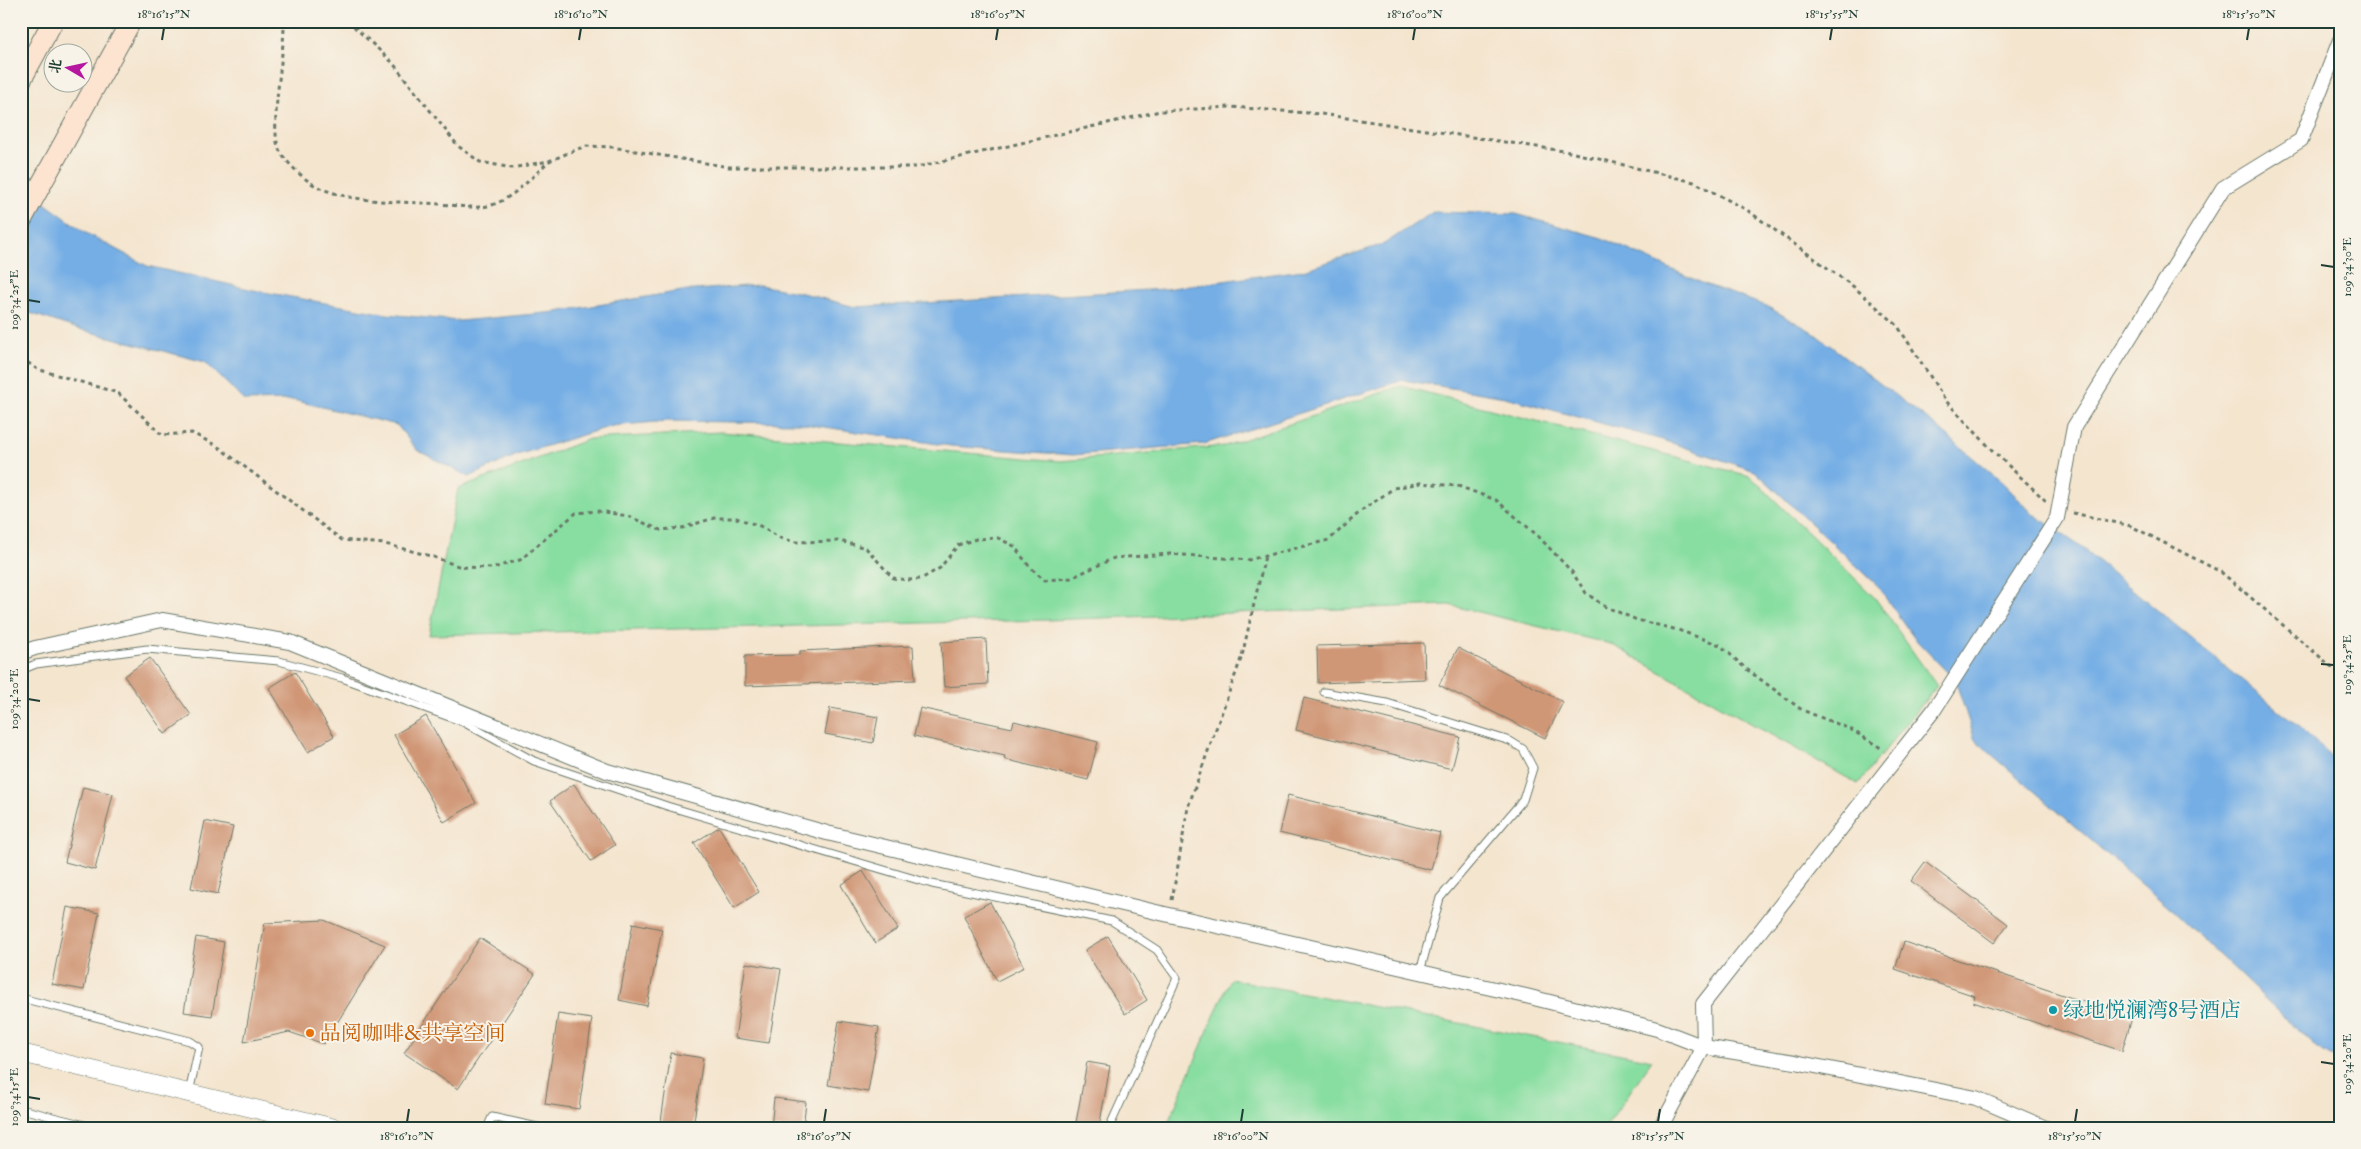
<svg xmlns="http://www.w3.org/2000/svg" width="2361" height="1149" font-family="'IM FELL Double Pica','Noto Serif SC',serif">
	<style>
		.green { fill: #88dea1; stroke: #548e6a }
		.water { fill: #74aee5; stroke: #4a768c }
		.building { fill: #d09777 }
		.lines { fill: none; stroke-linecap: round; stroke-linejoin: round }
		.service-casing { stroke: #6a786a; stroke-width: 9 }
		.minor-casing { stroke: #6a786a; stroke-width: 16 }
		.tertiary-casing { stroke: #6a786a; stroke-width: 19 }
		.secondary-casing { stroke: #6a786a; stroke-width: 22 }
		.path { stroke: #6a786a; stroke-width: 3; stroke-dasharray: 4 4; stroke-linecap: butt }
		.service { stroke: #fff; stroke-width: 7 }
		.minor { stroke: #fff; stroke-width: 14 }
		.tertiary { stroke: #fff; stroke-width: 18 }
		.secondary { stroke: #fde4d1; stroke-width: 20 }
		.ticks { fill: none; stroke: #1f3d34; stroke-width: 2 }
		.culture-dot { fill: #0f9aa8; stroke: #f7f3e8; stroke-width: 2 }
		.food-dot { fill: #e8710a; stroke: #f7f3e8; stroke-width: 2 }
		.labels { text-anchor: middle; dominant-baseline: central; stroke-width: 4; stroke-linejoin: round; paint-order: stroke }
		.culture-label { font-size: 21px; fill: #0d838f; stroke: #f7f3e8; text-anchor: start }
		.food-label { font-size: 21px; fill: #c56008; stroke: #f7f3e8; text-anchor: start }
		.neatline { fill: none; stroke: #1f3d34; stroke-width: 2 }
		.ticks-label { font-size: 12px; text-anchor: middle; fill: #1f3d34 }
	</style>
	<rect width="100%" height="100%" fill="#f7f3e8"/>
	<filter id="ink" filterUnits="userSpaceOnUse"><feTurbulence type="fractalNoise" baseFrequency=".02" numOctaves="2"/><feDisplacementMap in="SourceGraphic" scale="10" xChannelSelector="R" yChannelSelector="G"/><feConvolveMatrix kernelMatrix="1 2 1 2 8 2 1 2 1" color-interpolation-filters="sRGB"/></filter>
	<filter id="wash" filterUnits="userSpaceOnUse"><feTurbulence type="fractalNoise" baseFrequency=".0096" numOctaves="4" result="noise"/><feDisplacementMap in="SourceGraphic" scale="20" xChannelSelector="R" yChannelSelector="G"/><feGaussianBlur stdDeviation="1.12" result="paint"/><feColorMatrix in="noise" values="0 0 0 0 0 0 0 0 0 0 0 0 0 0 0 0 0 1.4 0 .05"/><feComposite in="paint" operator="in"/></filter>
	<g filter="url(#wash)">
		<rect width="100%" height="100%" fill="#f4e5cf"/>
		<g class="green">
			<polygon points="1401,386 1750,476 1875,598 1937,686 1858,784 1611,644 1449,605 1048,620 429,635 458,489 589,439 721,432 1061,461 1225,446"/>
			<polygon points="1230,979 1652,1060 1605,1128 1166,1128"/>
		</g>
		<polygon class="water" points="21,186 86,233 147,266 258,291 387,314 459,321 556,312 682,291 759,285 802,293 855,307 1165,289 1303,270 1384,244 1433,212 1516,214 1602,238 1702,283 1766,306 1811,331 1932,423 2004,484 2032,513 2081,547 2306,733 2340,765 2340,1061 2315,1046 2166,905 1975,740 1955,680 1915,639 1875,583 1755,471 1666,441 1505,397 1403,380 1204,444 1073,455 951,446 798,423 667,421 612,426 517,455 469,477 417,450 397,425 293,400 245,401 205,362 75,328 21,310"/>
		<g id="blocks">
			<g class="building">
				<polygon points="986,639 988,684 944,687 941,642"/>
				<polygon points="1424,643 1425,679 1318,683 1317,646"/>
				<polygon points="913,646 915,680 745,686 745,656 800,655 800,651"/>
				<polygon points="1458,648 1563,702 1545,738 1439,685"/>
				<polygon points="150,658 191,715 165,734 124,676"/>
				<polygon points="295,672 334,736 308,752 269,688"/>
				<polygon points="1304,698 1460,737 1452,769 1296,730"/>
				<polygon points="830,708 878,717 873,743 825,734"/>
				<polygon points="920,708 1012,728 1014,721 1098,742 1088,780 1004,759 1005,756 914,736"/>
				<polygon points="426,716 476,803 444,822 394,735"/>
				<polygon points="574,784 615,845 591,861 550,801"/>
				<polygon points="83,787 113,794 95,870 65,862"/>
				<polygon points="1288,795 1440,833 1431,870 1279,833"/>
				<polygon points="205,821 233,827 218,894 191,888"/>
				<polygon points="719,827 759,892 734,908 694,843"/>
				<polygon points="1925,862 2008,924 1994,943 1911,881"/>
				<polygon points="863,871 898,929 875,943 841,885"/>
				<polygon points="990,902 1024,967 997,981 964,916"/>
				<polygon points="67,907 99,913 84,990 52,984"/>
				<polygon points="324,920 385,945 324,1044 289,1032 244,1042 265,923"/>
				<polygon points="633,923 662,929 647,1006 619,1000"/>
				<polygon points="1108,936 1147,1000 1125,1014 1085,950"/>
				<polygon points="196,937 224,942 212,1016 184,1012"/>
				<polygon points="480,938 535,974 458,1089 404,1053"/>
				<polygon points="1904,942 2132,1018 2122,1051 1973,1002 1975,996 1895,969"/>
				<polygon points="746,963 781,969 769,1043 735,1038"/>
				<polygon points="558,1014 592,1019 579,1109 545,1104"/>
				<polygon points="839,1021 879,1027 868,1092 828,1085"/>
				<polygon points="671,1053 703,1058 693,1128 660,1128"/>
				<polygon points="1087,1062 1110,1066 1099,1128 1075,1128"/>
				<polygon points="774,1098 806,1102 803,1128 771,1128"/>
			</g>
		</g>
	</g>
	<g filter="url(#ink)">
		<use href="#blocks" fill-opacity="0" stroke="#6a786a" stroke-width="1"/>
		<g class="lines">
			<defs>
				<g id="service">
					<polyline points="21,670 36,664 147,649 279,661 342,678 463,722 534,761 667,806 932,884 1112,921 1157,950 1177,978 1109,1128"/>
					<polyline points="1324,692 1387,703 1510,741 1523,749 1533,768 1523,800 1440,898 1420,972"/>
					<polyline points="21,998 190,1041 199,1047 189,1093"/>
					<polyline points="21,1109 97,1128"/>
					<polyline points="487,1128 492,1117 542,1128"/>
				</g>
				<g id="minor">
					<polyline points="21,653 35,648 162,620 290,642 607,771 827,833 1156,912 1526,996 1657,1029 1704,1047 1660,1128"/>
					<polyline points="2046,1128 1976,1098 1795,1062 1704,1047 1703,1004 1934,710 2057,518 2074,427 2223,188 2301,140 2340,40"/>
				</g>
				<polyline id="tertiary" points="21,1053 335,1128"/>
				<g id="secondary">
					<polyline points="21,80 53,21"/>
					<polyline points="21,221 131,21"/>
				</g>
			</defs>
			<use href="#service" class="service-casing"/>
			<use href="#minor" class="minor-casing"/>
			<use href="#tertiary" class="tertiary-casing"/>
			<use href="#secondary" class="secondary-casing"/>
			<g class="path">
				<path d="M284,21C285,53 269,125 279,149C283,160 306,181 316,186C353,204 400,201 439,204C455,205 477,210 492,205C515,197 532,177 549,161"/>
				<polyline points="348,21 392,62 458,146 480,162 512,168 549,161 585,146 612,147 729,167 917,167 1160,111 1231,107 1321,114 1570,152 1694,182 1747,210 1854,287 1897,325 1946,401 1993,451 2046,501"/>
				<polyline points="21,358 37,369 118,393 162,435 192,433 217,446 342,540 385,544 431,556 461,567 493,568 520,560 576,513 598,511 628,516 660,530 682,528 714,518 736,518 760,526 780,538 796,542 840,541 866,548 893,578 907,580 921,579 940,568 958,545 976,539 998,538 1014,546 1029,566 1045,580 1071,578 1114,558 1170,554 1248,560 1329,540 1361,511 1394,488 1420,483 1458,486 1496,500 1538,536 1572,572 1586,593 1604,606 1637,620 1678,630 1720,645 1745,668 1802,710 1850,729 1881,748"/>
				<polyline points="2073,513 2131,526 2221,572 2340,674"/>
				<polyline points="1172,900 1188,807 1242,656 1265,556"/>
			</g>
			<use href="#service" class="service"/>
			<use href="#minor" class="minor"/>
			<use href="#tertiary" class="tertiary"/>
			<use href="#secondary" class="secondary"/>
		</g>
	</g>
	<path class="ticks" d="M162,40L164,28M579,40L581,28M996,40L998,28M1413,40L1415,28M1830,40L1832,28M2247,40L2249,28M2321,265L2334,267M28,300L40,302M2321,664L2334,665M28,699L40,701M2321,1062L2334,1064M28,1097L40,1099M407,1122L409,1109M824,1122L826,1109M1241,1122L1243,1109M1658,1122L1660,1109M2075,1122L2077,1109"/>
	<circle class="culture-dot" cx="2053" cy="1010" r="5"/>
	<circle class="food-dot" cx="310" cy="1033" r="5"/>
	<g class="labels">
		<g class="culture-label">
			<text x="2063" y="1010">绿地悦澜湾8号酒店</text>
		</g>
		<g class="food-label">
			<text x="320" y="1033">品阅咖啡&amp;共享空间</text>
		</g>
	</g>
	<rect width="2361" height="1149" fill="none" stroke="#f7f3e8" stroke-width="55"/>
	<g transform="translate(68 68) rotate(279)"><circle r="24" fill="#f7f3e8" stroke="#a1aaa0"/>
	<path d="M0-4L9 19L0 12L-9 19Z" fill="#b5179e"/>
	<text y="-8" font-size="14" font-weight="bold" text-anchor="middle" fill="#1f3d34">北</text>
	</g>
	<rect x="28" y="28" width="2306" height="1094" class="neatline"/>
	<g class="ticks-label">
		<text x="164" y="18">18°16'15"N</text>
		<text x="581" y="18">18°16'10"N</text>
		<text x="998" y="18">18°16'05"N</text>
		<text x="1415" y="18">18°16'00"N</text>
		<text x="1832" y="18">18°15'55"N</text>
		<text x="2249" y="18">18°15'50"N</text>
		<text transform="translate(2347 267) rotate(-90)" y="4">109°34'30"E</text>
		<text transform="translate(14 300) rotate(-90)" y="4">109°34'25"E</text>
		<text transform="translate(2347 665) rotate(-90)" y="4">109°34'25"E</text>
		<text transform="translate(14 699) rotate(-90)" y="4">109°34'20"E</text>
		<text transform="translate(2347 1064) rotate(-90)" y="4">109°34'20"E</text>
		<text transform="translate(14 1097) rotate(-90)" y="4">109°34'15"E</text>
		<text x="407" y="1140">18°16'10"N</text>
		<text x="824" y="1140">18°16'05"N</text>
		<text x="1241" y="1140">18°16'00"N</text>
		<text x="1658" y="1140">18°15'55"N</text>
		<text x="2075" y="1140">18°15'50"N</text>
	</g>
</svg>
